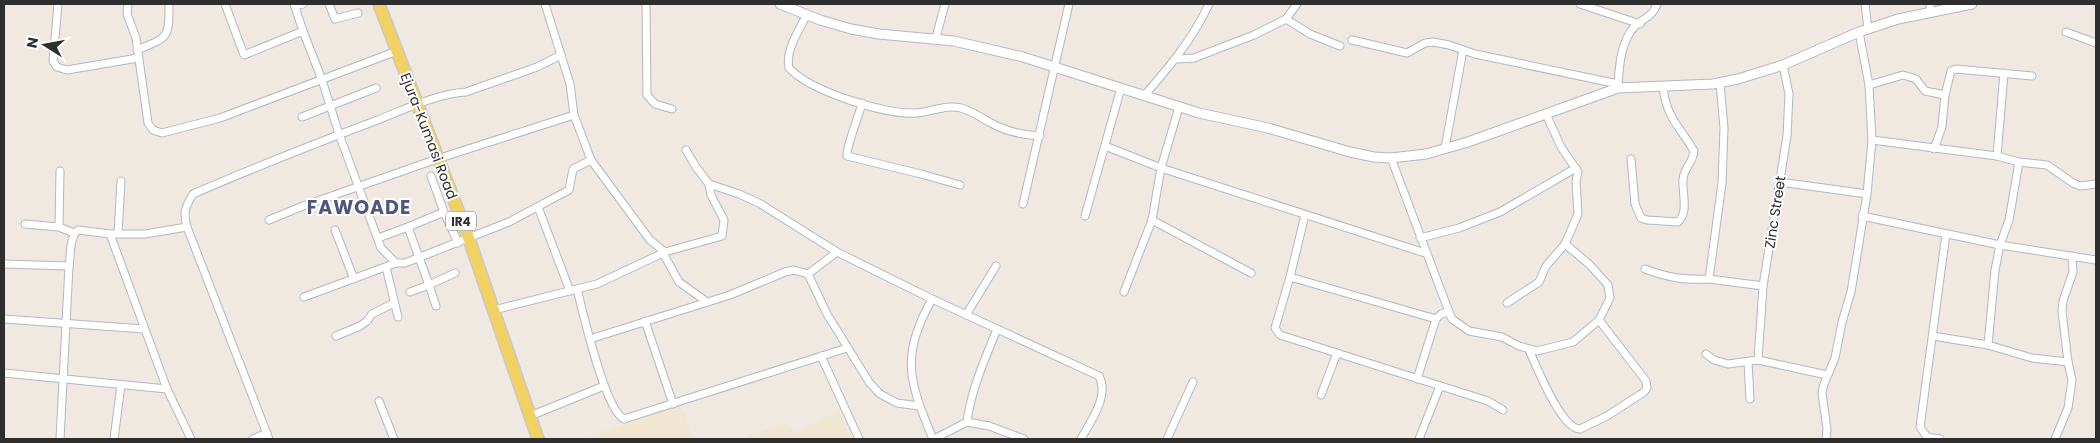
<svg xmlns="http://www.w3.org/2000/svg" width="2100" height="443" font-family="Poppins,sans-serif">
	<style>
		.education { fill: #f0e6d1 }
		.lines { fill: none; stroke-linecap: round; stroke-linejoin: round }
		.minor-casing { stroke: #b4b7c1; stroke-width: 9 }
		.tertiary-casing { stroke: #b4b7c1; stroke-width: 11 }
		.primary-casing { stroke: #c9c9c9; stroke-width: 14 }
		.minor { stroke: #fff; stroke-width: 7 }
		.tertiary { stroke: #fff; stroke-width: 9 }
		.primary { stroke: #f2d163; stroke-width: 11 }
		.labels { text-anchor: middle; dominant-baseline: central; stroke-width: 4; stroke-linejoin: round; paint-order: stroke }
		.shield { fill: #fff; stroke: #6d6d6d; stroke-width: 1 }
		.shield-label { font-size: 12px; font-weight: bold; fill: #2e2e2e }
		.street-label { font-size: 14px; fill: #2e2e2e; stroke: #fff }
		.district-label { font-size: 19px; font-weight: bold; letter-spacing: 1px; fill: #4d5680; stroke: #fff }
	</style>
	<rect width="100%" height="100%" fill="#efe9e1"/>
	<g class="education">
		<polygon points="675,406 680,406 683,410 693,439 583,439"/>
		<polygon points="839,411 852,439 741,439 785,423 793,433"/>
	</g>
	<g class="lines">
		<defs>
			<g id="minor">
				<polyline points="58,4 53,61 57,67 67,70 138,58"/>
				<polyline points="128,4 127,14 136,38 148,123 153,130 162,133 220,118 397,51"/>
				<polyline points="225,4 244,55 303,31"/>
				<polyline points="294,4 303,31 322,80 339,134 381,248 396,263 405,263 509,222 569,190 573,169 591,160"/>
				<polyline points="329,4 335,19 358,13"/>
				<polyline points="545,4 570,84 574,115 591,160 650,240 665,252"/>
				<polyline points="646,4 647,95 655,104 672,109"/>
				<polyline points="1580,4 1640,24"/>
				<polyline points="1865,4 1868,29"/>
				<polyline points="1930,4 1930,12"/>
				<polyline points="295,6 303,4"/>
				<path d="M807,14C799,31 785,50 789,68C810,91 885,115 916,113C932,112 946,104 961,108C972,111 980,117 989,122C1005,131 1021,135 1040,136"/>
				<polyline points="1286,19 1310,34 1340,46"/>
				<polyline points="2066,32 2096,43"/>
				<polyline points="1352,40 1407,53 1425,43 1433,42 1449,45 1475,54 1618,84"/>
				<polyline points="935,41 945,4"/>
				<path d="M137,50C169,37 169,38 169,4"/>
				<polyline points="1176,59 1194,58 1254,35 1286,19 1297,4"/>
				<polyline points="1720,83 1724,128 1722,183 1709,279 1763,286"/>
				<polyline points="1869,85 1903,75 1916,79 1925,91 1945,95"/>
				<path d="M1618,87C1619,69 1620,47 1631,31C1638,20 1653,18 1657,4"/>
				<path d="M1144,96C1169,67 1193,39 1209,4"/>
				<path d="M862,103C859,116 846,147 847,156L921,174L960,185"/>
				<polyline points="302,117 376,88"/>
				<polyline points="1872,140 1997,156 2019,162 2047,165 2073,183 2080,186 2096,184"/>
				<polyline points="1105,146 1161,168 1425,253"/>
				<polyline points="1445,148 1463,50"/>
				<polyline points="1934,149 1942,127 1945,95 1951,71 1956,69 2032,76"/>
				<polyline points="1997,156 2004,73"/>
				<polyline points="1391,158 1449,312 1452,319 1469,331 1502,337 1519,346 1537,351 1573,342 1599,320 1610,298 1608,285 1589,264 1565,244 1578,214 1576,181 1578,172 1561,147 1546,114"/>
				<path d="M1631,159L1635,204L1641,218L1647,220L1678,222C1689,212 1682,194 1683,180C1683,169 1693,163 1694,151C1680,127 1666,117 1663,87"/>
				<polyline points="431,176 444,212"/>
				<polyline points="1780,182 1867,194"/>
				<path d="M709,184L739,194L759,203L837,252L932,299L1099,376C1110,396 1090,422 1081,439"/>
				<polyline points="1023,204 1069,4"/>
				<polyline points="538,207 570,291"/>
				<polyline points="1305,215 1290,277 1275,328 1280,335 1488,401 1503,410"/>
				<polyline points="1085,216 1121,88"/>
				<polyline points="1862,216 2000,245 2096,260"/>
				<polyline points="269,220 303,206 437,159 574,115"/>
				<polyline points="1152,220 1251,273"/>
				<polyline points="25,224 59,227 74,233"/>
				<polyline points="59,227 60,171"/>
				<polyline points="335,230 354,279"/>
				<polyline points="110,234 167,389 191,439"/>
				<polyline points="118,234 121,181"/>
				<polyline points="378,238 408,227"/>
				<polyline points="1420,238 1459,228 1500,212 1576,168"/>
				<polyline points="837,252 808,274 827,314 869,382 880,394 897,403 919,406"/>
				<polyline points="663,253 679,282 707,302"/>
				<polyline points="4,264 69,266"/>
				<polyline points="386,267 398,317"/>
				<path d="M1645,269C1669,278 1683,280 1709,279"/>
				<polyline points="455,273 429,285 408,227 444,212 458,243"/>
				<polyline points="1290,277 1436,319"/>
				<path d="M577,289C583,313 605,410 624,419L847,348"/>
				<polyline points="410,292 429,285 436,306"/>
				<polyline points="1124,292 1152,220 1161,168 1179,107"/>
				<polyline points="304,297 396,263"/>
				<path d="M932,299C900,357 909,381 933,439"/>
				<polyline points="1507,303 1539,282 1546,266 1565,244"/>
				<polyline points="494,310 597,284 665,252 722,236 724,220 711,195 709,184 696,167 686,150"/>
				<polyline points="966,315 996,266"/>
				<polyline points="4,319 144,329"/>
				<polyline points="645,321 673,404"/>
				<polyline points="336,336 360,326 367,321 372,314 394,303"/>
				<polyline points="1933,336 1988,345 2032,358 2068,362"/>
				<polyline points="590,339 730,295 785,272 794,270 808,274"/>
				<polyline points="1988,345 1995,270 2000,245 2009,220 2019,162"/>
				<path d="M1529,350C1537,367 1561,429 1580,429L1607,416L1644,392L1647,388L1646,381L1599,320"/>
				<polyline points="1706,354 1714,360 1728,364 1758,360 1827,375"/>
				<polyline points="821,356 859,439"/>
				<polyline points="1758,360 1763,286 1787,136 1789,94 1783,65"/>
				<polyline points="1748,362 1750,399"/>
				<polyline points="4,373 167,389"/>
				<polyline points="1417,379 1436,319 1441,314 1449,312"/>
				<polyline points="1321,395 1337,353"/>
				<polyline points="379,401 394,439"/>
				<polyline points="530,416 604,386"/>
				<path d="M967,422C971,390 985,359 997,329"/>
				<path d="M60,439L69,266C71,255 69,238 78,230L110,234H145L187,227"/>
				<polyline points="114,439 121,385"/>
				<polyline points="253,439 267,433"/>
				<path d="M269,439L187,227C183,213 185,207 193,194C253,168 314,144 375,121C404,110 435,94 466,92L537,67L561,55"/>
				<polyline points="934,439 967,422 989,426 1024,439"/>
				<polyline points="1167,439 1193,382"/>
				<polyline points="1419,439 1440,386"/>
				<polyline points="1826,439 1827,429 1822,393 1824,384 1835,358 1842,322 1851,292 1867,194 1872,140 1869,85 1859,32"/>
				<polyline points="1940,439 1927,437 1920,427 1946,234"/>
				<polyline points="2055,439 2068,408 2072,380 2068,362 2062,311 2063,301 2073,272 2072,256"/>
			</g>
			<polyline id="tertiary" points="780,4 820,20 851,29 879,34 954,41 1023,57 1199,113 1268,128 1350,152 1374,157 1391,158 1426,154 1468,142 1618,88 1713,84 1738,79 1783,65 1859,32 1898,19 1972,4"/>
			<polyline id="primary" points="379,4 469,239 538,439"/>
		</defs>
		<use href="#minor" class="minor-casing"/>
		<use href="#tertiary" class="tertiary-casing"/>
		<use href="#primary" class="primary-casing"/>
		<use href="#minor" class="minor"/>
		<use href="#tertiary" class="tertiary"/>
		<use href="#primary" class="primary"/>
	</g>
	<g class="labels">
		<rect class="shield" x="446" y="211.5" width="30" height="19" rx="4"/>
		<g class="shield-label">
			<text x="461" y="221">IR4</text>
		</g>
		<g class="street-label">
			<text transform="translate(429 136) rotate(69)">Ejura-Kumasi Road</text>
			<text transform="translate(1775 212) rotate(-81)">Zinc Street</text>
		</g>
		<g class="district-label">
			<text x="359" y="207">FAWOADE</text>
		</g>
	</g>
	<rect width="2100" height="443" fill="none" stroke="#2e2e2e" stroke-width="10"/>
	<g transform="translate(45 45) rotate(281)" stroke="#ffffff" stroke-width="4" paint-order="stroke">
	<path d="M0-4L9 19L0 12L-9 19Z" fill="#2e2e2e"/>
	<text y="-8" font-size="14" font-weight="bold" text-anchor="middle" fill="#2e2e2e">N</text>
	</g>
</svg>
